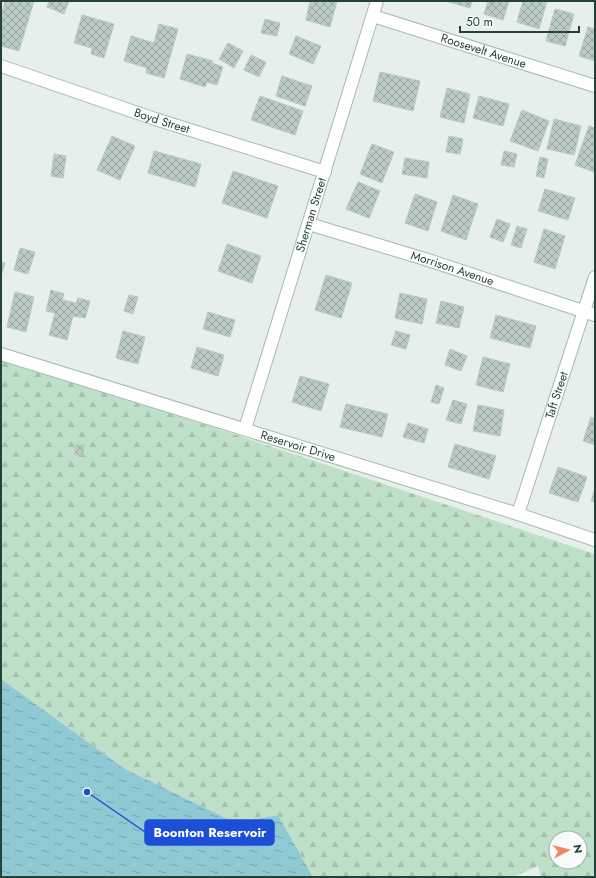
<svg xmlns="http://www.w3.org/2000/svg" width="596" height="878" font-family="Jost,sans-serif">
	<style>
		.forest { fill: url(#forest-firs); fill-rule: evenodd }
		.water { fill: url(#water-ripples) }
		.building { fill: url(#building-cross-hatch); stroke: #b8c9c2 }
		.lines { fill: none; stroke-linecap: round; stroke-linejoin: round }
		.minor-casing { stroke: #a8b8b2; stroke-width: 14 }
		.minor { stroke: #fff; stroke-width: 12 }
		.labels { text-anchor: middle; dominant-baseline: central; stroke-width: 4; stroke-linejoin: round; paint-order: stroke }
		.street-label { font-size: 12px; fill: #24423a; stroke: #f7fbf9 }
		.leader { fill: none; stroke: #1d4ed8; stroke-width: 1.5 }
		.callout-dot { fill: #1d4ed8; stroke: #f7fbf9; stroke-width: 1.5 }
		.callout { fill: #1d4ed8; stroke: #1d4ed8; stroke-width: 1.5 }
		.callout-label { font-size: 13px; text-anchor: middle; font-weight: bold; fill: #fff }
	</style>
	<defs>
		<pattern id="forest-firs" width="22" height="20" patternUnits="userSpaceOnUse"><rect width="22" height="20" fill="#bfe0c8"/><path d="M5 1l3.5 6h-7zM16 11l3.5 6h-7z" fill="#a4c1ad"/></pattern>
		<pattern id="water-ripples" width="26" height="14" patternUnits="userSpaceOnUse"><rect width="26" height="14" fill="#8ec9d4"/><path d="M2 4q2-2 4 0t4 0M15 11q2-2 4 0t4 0" fill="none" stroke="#74a5ad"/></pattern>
		<pattern id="building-cross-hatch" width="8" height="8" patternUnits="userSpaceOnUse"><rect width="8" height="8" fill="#bbcac4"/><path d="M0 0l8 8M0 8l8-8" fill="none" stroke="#98a6a0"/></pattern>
	</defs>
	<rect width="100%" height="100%" fill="#e6efeb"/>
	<path class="forest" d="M1,357L595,554V877H541L538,866L513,877H313L278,815L236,823L125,769L1,679ZM556,838H580V862H556Z"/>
	<polygon class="water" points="1,679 125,769 236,823 278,815 313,877 1,877"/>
	<g class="building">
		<polygon points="5,1 34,1 19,51 1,46 1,16"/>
		<polygon points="49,1 69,1 64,14 47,7"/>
		<polygon points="310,1 337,1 330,27 306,20"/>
		<polygon points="446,1 472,1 470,8"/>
		<polygon points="488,1 509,1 503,20 484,14"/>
		<polygon points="523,1 547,1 539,29 517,22"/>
		<polygon points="555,9 574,14 565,46 546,41"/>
		<polygon points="82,15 114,24 104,58 91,54 92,48 74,43"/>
		<polygon points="265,19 280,23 277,36 261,33"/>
		<polygon points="159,24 178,29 164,78 146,73 147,68 124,61 131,36 154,43"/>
		<polygon points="588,27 595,29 595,61 579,56"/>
		<polygon points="296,36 321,46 313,64 289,54"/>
		<polygon points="228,43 243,51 234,68 219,59"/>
		<polygon points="187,54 213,61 212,63 223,67 217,85 207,82 205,87 180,79"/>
		<polygon points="251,55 266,62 259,77 244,70"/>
		<polygon points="380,72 420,81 413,111 373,101"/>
		<polygon points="282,76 312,86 305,106 276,96"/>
		<polygon points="447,88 470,94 464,123 440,117"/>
		<polygon points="260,96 303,111 295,135 251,120"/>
		<polygon points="479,96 509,104 503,126 473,118"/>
		<polygon points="522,110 549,121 538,151 510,141"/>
		<polygon points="554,119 581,126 574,155 547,149"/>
		<polygon points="589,126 595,128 594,172 575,165"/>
		<polygon points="112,136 135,146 120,180 97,170"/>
		<polygon points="449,136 463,139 460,154 446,152"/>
		<polygon points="372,144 394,152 382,183 360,174"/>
		<polygon points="154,151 201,164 195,187 148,173"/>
		<polygon points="504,151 517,154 514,167 501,165"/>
		<polygon points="54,154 66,156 63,178 51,176"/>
		<polygon points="540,157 548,159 544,178 536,176"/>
		<polygon points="405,158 429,162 427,178 402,174"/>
		<polygon points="233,171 278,186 267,218 222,203"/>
		<polygon points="358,182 380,191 369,218 346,209"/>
		<polygon points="545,189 575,198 568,220 538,211"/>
		<polygon points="415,194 437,202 428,231 405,223"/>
		<polygon points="453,195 478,204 466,240 441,231"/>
		<polygon points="497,219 510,224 503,242 490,237"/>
		<polygon points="517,226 527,229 521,248 511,245"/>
		<polygon points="544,229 565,236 555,269 534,262"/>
		<polygon points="227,244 261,256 252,283 218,271"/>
		<polygon points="20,248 35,252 28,274 14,270"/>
		<polygon points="1,262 5,263 1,276"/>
		<polygon points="326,275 352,283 341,318 315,310"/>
		<polygon points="51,290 64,294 62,300 76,303 78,298 90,301 85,318 73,316 67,340 49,335 55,313 46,311"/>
		<polygon points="15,292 34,297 26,332 7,327"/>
		<polygon points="400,293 427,299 422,324 395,318"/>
		<polygon points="129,295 138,297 133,314 124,311"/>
		<polygon points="441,301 464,307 459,328 436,323"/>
		<polygon points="208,312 235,320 230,337 203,329"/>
		<polygon points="496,315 536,326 530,348 490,338"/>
		<polygon points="123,331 145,337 138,364 116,358"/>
		<polygon points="396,331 410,335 406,349 391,345"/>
		<polygon points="197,347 224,355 218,376 191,368"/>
		<polygon points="450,349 467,356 461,371 445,365"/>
		<polygon points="483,357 510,364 503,392 476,385"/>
		<polygon points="300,376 329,384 321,411 292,402"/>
		<polygon points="436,385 444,388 439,404 431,402"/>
		<polygon points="453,400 467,404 461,424 446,420"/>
		<polygon points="346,404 388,414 382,437 340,427"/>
		<polygon points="478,405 504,410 500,436 473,431"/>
		<polygon points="591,417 595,419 595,445 583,441"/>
		<polygon points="408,423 428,429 424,443 403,437"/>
		<polygon points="455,444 496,456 489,479 448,467"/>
		<polygon points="75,445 84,445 83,455 75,455"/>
		<polygon points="558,467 587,477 578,502 549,493"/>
		<polygon points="595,488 595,502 591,501"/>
	</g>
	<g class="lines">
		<defs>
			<g id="minor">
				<path id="s1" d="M373,16L595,86"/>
				<path id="s2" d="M1,66L155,119L325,172"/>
				<path id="s3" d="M309,224L428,260L595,315"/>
				<path id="s4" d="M1,354L518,514L595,540"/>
				<path id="s5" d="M245,429L377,1"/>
				<path id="s6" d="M518,514L595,277"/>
			</g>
		</defs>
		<use href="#minor" class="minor-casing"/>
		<use href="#minor" class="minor"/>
	</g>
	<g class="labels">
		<g class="street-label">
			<text stroke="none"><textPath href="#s1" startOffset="116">Roosevelt Avenue</textPath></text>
			<text stroke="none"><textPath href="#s2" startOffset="170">Boyd Street</textPath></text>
			<text stroke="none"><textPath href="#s5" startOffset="224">Sherman Street</textPath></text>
			<text stroke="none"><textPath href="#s3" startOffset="150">Morrison Avenue</textPath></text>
			<text stroke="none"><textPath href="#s6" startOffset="125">Taft Street</textPath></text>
			<text stroke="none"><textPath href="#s4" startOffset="311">Reservoir Drive</textPath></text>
		</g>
	</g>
	<path class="leader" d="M87 792L145 832"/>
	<circle class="callout-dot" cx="87" cy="792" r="4"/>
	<rect class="callout" x="145" y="820" width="129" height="25" rx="4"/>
	<g class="callout-label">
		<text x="210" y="837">Boonton Reservoir</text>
	</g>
	<rect width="596" height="878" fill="none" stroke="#24423a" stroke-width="4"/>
	<g transform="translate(568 850) rotate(83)"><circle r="19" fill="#f7fbf9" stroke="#a3b1ad"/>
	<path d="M0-3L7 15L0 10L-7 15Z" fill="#f4845f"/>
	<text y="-6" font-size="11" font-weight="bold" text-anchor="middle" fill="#24423a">N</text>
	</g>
	<path d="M460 26v6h119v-6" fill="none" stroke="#24423a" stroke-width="2"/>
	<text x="466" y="26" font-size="12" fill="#24423a" stroke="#f7fbf9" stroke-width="3" paint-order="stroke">50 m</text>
</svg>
